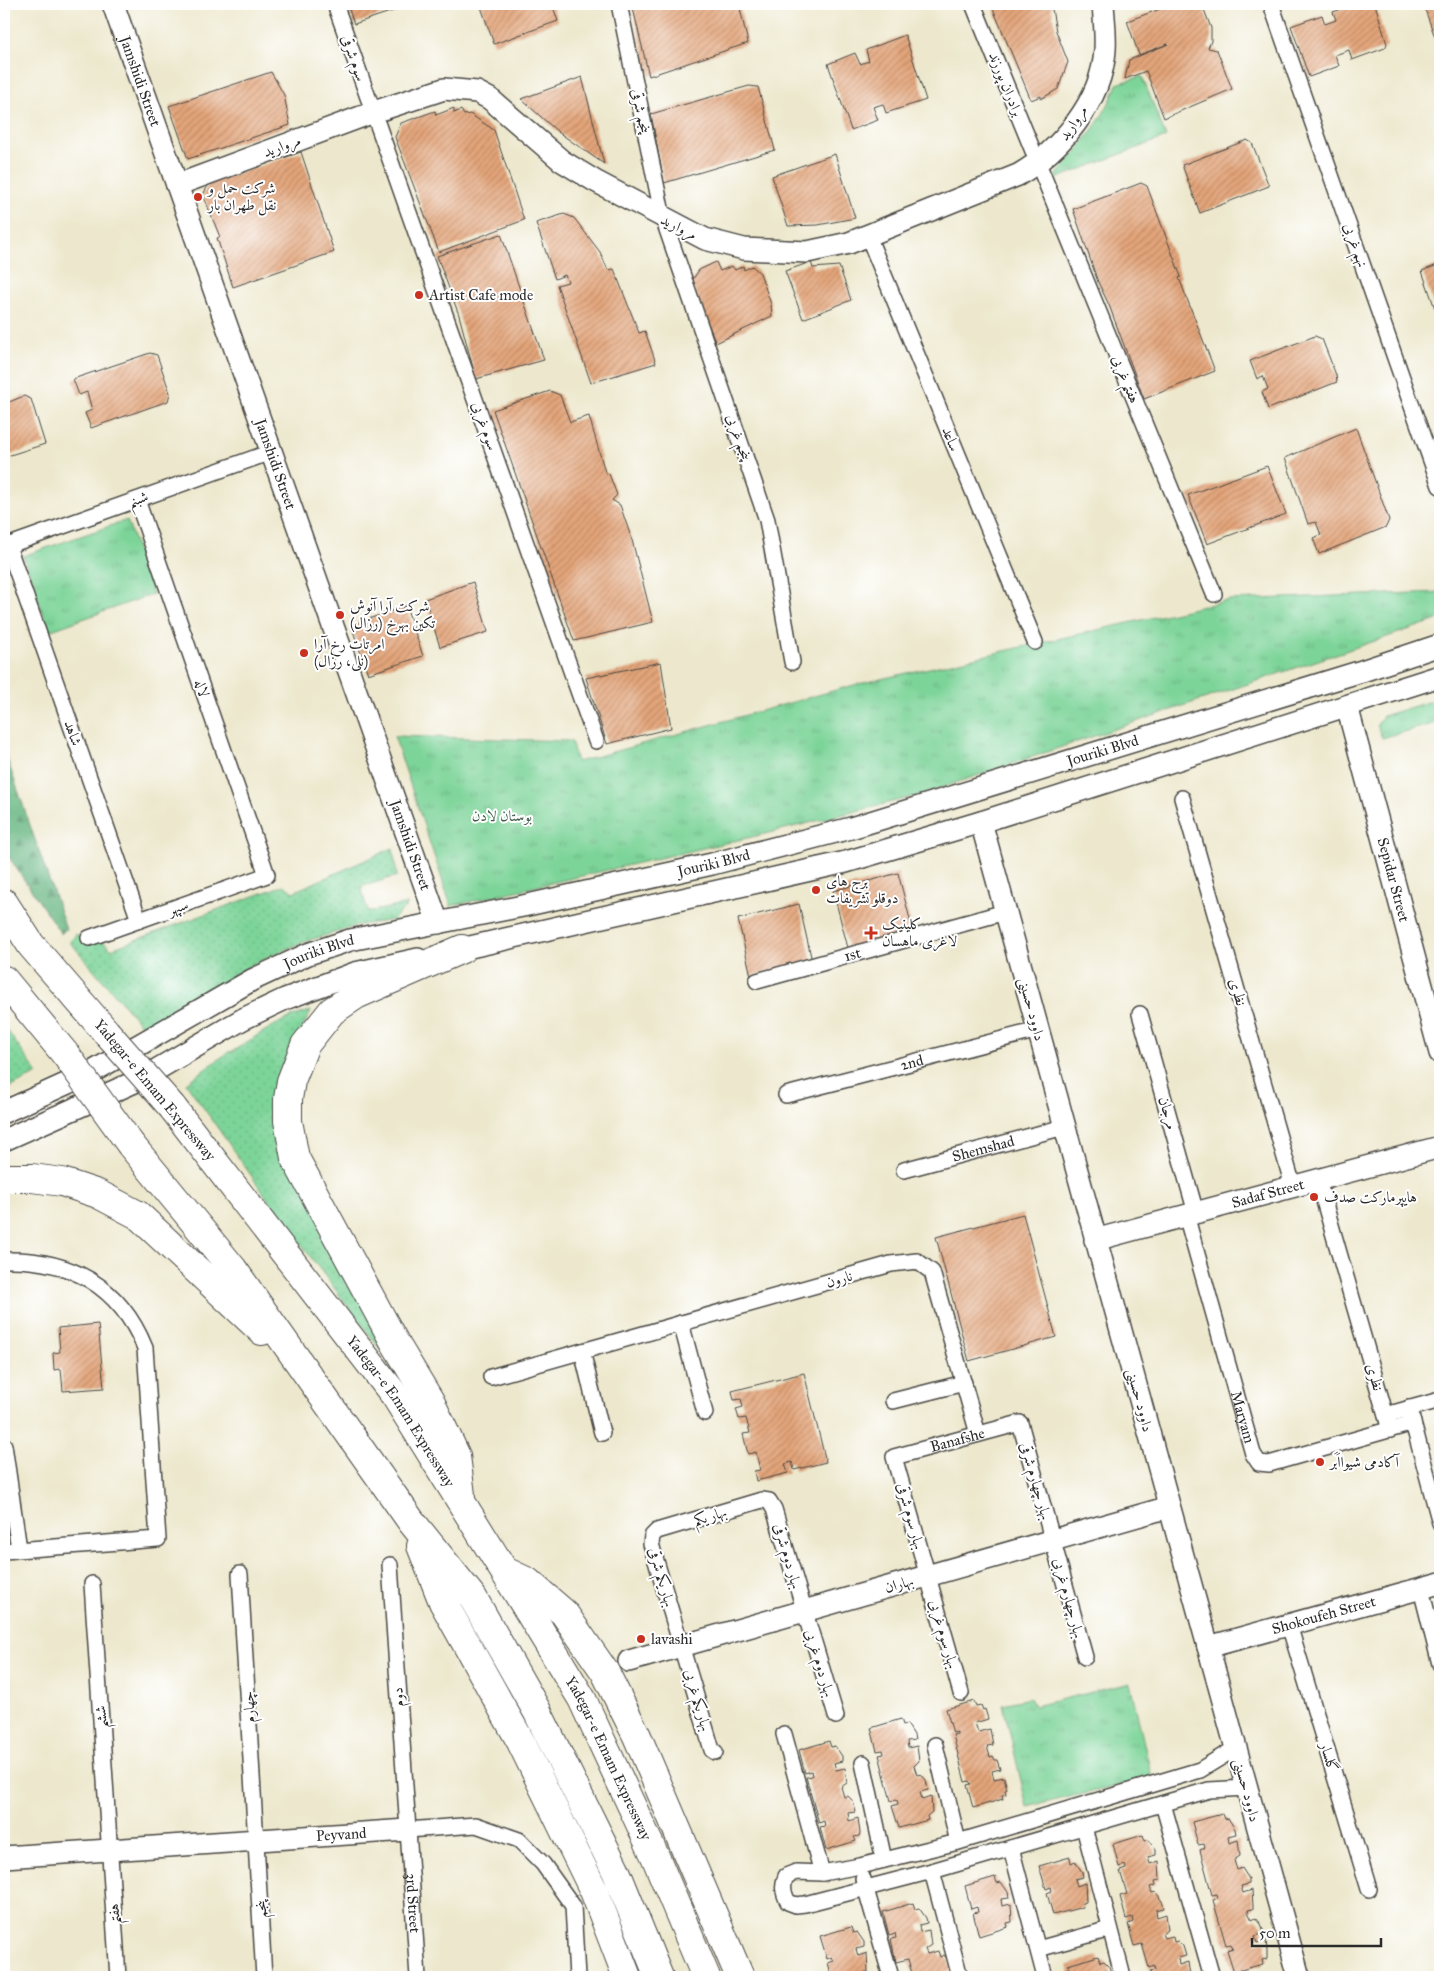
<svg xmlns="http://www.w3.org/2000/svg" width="1444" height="1981" font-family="'IM FELL Great Primer',Amiri,serif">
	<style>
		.grass { fill: url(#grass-dots); stroke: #548062 }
		.forest { fill: url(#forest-firs); stroke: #487056 }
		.park { fill: url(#park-tufts); stroke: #548062 }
		.building { fill: url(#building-hatch) }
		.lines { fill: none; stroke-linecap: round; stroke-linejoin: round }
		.street-casing { stroke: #484743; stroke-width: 18 }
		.secondary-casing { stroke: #484743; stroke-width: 24 }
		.highway-casing { stroke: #484743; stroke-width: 30 }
		.street { stroke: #fff; stroke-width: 15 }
		.secondary { stroke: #fff; stroke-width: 21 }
		.highway { stroke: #fff; stroke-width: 28 }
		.highway-bridge-casing { stroke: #484743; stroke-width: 30; stroke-linecap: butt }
		.highway-bridge { stroke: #fff; stroke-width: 28 }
		.poi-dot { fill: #c8321e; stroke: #fff; stroke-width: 2 }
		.labels { text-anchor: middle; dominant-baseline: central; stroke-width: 4; stroke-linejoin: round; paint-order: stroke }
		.street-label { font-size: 15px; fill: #2b2b2b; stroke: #fff }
		.poi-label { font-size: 15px; fill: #2b2b2b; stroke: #fff; text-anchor: start }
		.park-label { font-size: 15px; fill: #445e4c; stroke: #fff }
	</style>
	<defs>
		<pattern id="grass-dots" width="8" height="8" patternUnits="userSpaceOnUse" patternTransform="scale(1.25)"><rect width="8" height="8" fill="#7dd499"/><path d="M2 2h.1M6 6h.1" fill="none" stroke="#6cb684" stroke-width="1.8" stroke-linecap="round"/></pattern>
		<pattern id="forest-firs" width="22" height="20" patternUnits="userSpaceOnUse" patternTransform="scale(1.25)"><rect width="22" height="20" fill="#66b681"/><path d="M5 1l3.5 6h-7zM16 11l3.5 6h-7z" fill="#54946a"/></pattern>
		<pattern id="park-tufts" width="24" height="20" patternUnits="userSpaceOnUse" patternTransform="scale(1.25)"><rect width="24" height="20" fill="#7dd499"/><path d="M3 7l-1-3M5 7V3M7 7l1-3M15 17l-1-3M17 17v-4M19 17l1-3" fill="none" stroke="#6cb684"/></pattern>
		<pattern id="building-hatch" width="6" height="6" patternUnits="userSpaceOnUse" patternTransform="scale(1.25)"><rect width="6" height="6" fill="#e4a57a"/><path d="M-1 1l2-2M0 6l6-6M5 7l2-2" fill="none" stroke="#b98764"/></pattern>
	</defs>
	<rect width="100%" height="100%" fill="#fff"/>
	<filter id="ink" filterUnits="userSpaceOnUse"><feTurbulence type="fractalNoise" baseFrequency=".02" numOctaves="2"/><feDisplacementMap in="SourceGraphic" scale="10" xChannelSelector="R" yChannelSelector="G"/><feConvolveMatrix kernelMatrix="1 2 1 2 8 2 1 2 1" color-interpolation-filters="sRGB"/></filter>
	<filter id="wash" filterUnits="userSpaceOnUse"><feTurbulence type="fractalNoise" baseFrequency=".0096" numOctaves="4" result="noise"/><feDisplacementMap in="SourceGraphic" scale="20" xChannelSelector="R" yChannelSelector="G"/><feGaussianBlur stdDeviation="1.12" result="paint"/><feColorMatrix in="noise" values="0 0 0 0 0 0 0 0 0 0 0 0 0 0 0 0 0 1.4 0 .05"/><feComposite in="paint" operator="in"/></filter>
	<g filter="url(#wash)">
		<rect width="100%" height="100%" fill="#ede8cd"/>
		<g class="grass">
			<polygon points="393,848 397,876 361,887 368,912 408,904 393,920 360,925 307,941 277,953 242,970 147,1032 70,942 76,934 89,943 101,939 111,949 284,885 293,892"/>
			<path d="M311,1011L292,1050L281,1096L419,1400L281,1218L186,1083L230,1051V1053C254,1038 282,1017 311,1011Z"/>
			<polygon points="4,1026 38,1074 4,1090"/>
		</g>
		<polygon class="forest" points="4,750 66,929 61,934 4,850"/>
		<g class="park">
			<path d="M1142,76L1166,137L1053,180C1076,150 1105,120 1117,84Z"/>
			<polygon points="127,520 153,594 49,631 23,556"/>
			<polygon points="1440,592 1440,617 1437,620 920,795 769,833 451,906 394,736 571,741 577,762 854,685 1230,600"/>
			<polygon points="1440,698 1440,722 1382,738 1377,725 1383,716"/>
			<polygon points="1130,1683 1152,1778 1027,1807 1003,1704 1030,1698 1034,1706"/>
		</g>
		<g id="blocks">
			<g class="building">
				<polygon points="347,4 414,4 354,24"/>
				<polygon points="480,4 552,4 558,21 494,44"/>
				<polygon points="632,4 739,4 748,43 649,76"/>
				<polygon points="991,4 1051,4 1056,31 1068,62 1058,89 1041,99 1041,96 1031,100"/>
				<polygon points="1174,4 1202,4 1211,28 1211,41 1208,48 1217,50 1232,89 1164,118 1146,71 1125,79 1129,60 1168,44 1139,55 1127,21"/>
				<polygon points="1356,4 1375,4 1387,44 1385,48 1352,60 1349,50 1335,55 1339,66 1309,77 1291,26 1322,15 1325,24 1336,20 1333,12"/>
				<polygon points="1423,4 1440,4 1440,51"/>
				<polygon points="905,35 926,100 886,113 883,104 873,107 878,120 851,130 828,64 855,53 860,64 869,61 866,50"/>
				<polygon points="271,72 284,95 290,125 188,159 169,106"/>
				<polygon points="582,77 604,164 558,132 521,99"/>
				<polygon points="749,86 758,87 775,150 664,183 651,114"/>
				<polygon points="454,108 454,113 461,110 464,115 470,114 494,130 524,220 439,252 395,137 401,123 435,111 436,115"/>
				<polygon points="1247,140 1252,143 1269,186 1200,213 1182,165"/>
				<polygon points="301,152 334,252 233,287 217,238 220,237 203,195 206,189 210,183"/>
				<polygon points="835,154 855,218 818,225 788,226 772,176"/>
				<polygon points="1141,183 1147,186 1181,277 1179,278 1215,371 1144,399 1109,305 1098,282 1073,209"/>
				<polygon points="564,214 574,218 600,252 608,270 614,269 639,333 645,331 656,363 591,383 557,285 568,282 565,275 555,279 536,223"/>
				<polygon points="501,234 544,360 476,379 459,315 437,256"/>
				<polygon points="716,262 720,271 732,266 735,270 743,266 744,270 752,266 760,273 771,304 772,316 716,343 691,282 699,270"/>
				<polygon points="811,262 813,268 839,266 851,300 803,319 785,271"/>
				<polygon points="1440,264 1440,323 1422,271"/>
				<polygon points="1315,336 1322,339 1336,375 1337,382 1268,409 1262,392 1268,389 1263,376 1257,379 1250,361"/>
				<polygon points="150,353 157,355 170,393 168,401 91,428 85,413 92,410 87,392 79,395 73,379"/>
				<polygon points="550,391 560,395 570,422 589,416 605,472 609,474 617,495 612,500 620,505 632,540 653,622 574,641 493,410"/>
				<polygon points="24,396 31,399 45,444 4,457 4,404"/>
				<polygon points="1356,428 1389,520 1386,527 1319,554 1313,538 1321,535 1316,522 1308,524 1285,458"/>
				<polygon points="1267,466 1286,514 1207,544 1188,495"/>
				<polygon points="473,582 488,632 440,647 425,599"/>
				<polygon points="406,606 423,656 368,674 351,625"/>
				<polygon points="661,662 671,728 607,744 586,678"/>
				<polygon points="898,873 913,931 848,948 833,891"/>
				<polygon points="799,904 812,961 751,976 738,919"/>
				<polygon points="1023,1214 1056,1337 969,1361 936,1237"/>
				<polygon points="98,1324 104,1388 63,1391 61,1369 54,1370 53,1353 60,1352 58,1328"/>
				<polygon points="804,1373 826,1462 794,1470 792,1462 785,1464 788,1473 756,1481 754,1471 760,1470 756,1452 748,1454 743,1434 750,1433 746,1418 739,1419 736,1409 743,1407 741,1399 734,1400 732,1391"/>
				<polygon points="974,1701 976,1706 981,1705 983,1710 985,1709 988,1719 975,1723 978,1732 990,1729 993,1745 987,1746 990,1757 993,1756 995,1760 997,1760 1000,1769 992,1771 994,1779 1004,1777 1007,1789 1005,1790 1006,1794 1002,1795 1003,1799 973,1808 967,1785 971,1784 969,1781 965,1782 953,1735 957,1734 957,1732 953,1733 946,1709"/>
				<polygon points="901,1719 903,1725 907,1724 914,1735 915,1740 907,1741 908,1748 917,1746 919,1761 914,1766 917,1775 921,1774 926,1780 928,1790 920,1792 922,1799 931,1796 932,1812 927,1816 928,1820 899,1828 892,1806 898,1804 897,1800 891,1801 879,1755 884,1754 883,1750 877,1751 871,1728"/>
				<polygon points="829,1741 831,1747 835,1746 842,1756 842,1761 834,1763 836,1770 845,1768 847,1783 841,1787 844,1797 848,1796 853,1801 856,1812 848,1813 849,1821 858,1818 860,1833 859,1836 854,1837 856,1841 826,1850 820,1827 825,1826 824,1821 819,1823 806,1777 812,1776 811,1771 805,1773 799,1750"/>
				<polygon points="1222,1814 1224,1819 1228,1818 1235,1829 1236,1834 1228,1836 1229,1843 1238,1840 1240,1856 1234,1860 1237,1870 1242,1868 1249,1879 1249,1884 1241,1886 1243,1893 1252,1890 1253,1906 1253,1909 1248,1910 1249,1914 1252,1920 1256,1918 1261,1924 1263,1929 1263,1934 1255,1936 1257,1943 1266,1940 1267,1951 1267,1959 1262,1960 1263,1964 1234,1972 1227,1950 1233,1948 1231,1944 1226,1945 1213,1900 1218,1898 1217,1894 1212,1895 1200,1850 1205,1848 1204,1844 1198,1845 1192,1822"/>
				<polygon points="1143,1835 1145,1841 1149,1840 1156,1850 1156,1855 1148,1857 1150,1864 1159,1861 1160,1880 1155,1881 1156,1885 1150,1887 1152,1893 1156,1892 1163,1903 1164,1908 1156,1910 1157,1917 1166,1914 1168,1930 1162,1934 1164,1938 1173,1936 1174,1942 1178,1941 1183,1946 1186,1956 1178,1958 1179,1965 1188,1962 1190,1977 1151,1977 1150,1972 1155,1970 1154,1966 1149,1968 1142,1944 1134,1946 1128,1924 1133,1922 1132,1917 1126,1919 1120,1896 1127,1894 1120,1871 1126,1869 1125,1865 1119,1867 1113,1844"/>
				<polygon points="1070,1857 1071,1863 1075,1861 1082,1872 1083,1877 1075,1879 1077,1886 1085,1883 1086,1902 1082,1903 1083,1907 1053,1915 1047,1893 1052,1891 1051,1887 1046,1889 1039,1866"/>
				<polygon points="995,1877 997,1883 1001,1882 1008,1892 1009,1898 1001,1899 1002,1906 1011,1904 1012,1922 1007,1923 1008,1927 979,1936 973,1913 978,1912 977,1907 971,1909 965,1886"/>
				<polygon points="913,1903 915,1909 919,1908 926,1918 927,1923 919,1925 920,1932 929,1930 931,1945 925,1949 927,1954 938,1951 940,1957 944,1955 949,1961 951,1971 943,1973 944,1977 913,1977 908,1959 896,1962 891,1939 896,1938 895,1933 889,1935 883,1912"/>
				<polygon points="851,1927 853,1933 857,1932 864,1942 864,1947 856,1949 858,1956 867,1953 868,1972 863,1973 864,1977 832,1977 828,1963 834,1961 832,1957 827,1959 820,1936"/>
				<polygon points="1098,1956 1100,1962 1104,1961 1109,1966 1112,1977 1071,1977 1068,1965"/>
			</g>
		</g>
	</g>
	<g filter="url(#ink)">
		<use href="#blocks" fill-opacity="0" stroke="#484743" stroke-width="1"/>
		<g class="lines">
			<defs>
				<g id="street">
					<polyline points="335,4 596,741"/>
					<polyline points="619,4 663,218 767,520 792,662"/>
					<polyline points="973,4 1214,594"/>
					<polyline points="1271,4 1440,486"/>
					<polyline points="868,236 1035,642"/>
					<polyline points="8,546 139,920"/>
					<polyline points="4,547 271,452"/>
					<polyline points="1182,798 1293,1186"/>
					<polyline points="89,938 267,875 137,500"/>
					<path id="s1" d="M757,981L1005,912"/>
					<polyline points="1140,1014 1196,1213"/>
					<path id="s2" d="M786,1095L1038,1030"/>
					<path id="s3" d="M904,1170L1064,1127"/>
					<polyline points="1318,1180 1390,1430"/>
					<path id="s4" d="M1186,1215L1253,1454L1259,1463L1269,1464L1413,1423"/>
					<path d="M4,1260C70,1258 120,1286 145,1348L158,1539L4,1551"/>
					<polyline points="681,1323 705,1413"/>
					<polyline points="582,1351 602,1433"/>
					<polyline points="491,1377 891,1264 917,1261 932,1272 978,1434"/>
					<polyline points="893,1401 964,1383"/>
					<polyline points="1409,1408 1440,1523"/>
					<polyline points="1386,1415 1440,1400"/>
					<polyline points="4,1445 19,1549"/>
					<path id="s5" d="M390,1565L418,1977"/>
					<polyline points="240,1574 264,1977"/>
					<polyline points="92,1584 118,1977"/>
					<polyline points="1421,1589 1440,1664"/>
					<polyline points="1289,1625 1369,1889"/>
					<path id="s6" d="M961,1693L894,1457L1020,1423L1085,1657"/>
					<polyline points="784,1734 822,1873"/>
					<polyline points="935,1745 958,1842"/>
					<path d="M1236,1748L1200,1770L958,1842L860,1866L822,1873L796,1872L786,1876C782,1886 783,1892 788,1902L796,1905L805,1904L932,1871L1209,1790L1247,1788"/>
					<polyline points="715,1752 712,1750 651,1544 652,1536 657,1531 762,1500 769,1501 774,1509 836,1716"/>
					<polyline points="863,1763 884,1860"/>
					<polyline points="1163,1804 1212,1977"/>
					<polyline points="1084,1827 1123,1977"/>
					<polyline points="407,1830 476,1825 519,1840 543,1864 573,1906 577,1977"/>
					<polyline points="1011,1848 1045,1977"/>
					<polyline points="932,1871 960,1977"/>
					<polyline points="863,1879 891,1977"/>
					<polyline points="1038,1949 1110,1929"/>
				</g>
				<g id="secondary">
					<path id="s7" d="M113,4L438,923"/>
					<path d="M177,185L374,112L444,89L477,92L490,99L562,161L595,181L705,239L744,249L807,252L849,243L1018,175C1060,151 1102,101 1105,50C1106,35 1104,19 1103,4"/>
					<path id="s8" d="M1347,706L1440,1053"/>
					<polyline points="981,822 1299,1977"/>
					<polyline points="448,952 846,862 981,822 1440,676"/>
					<path id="s9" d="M4,1112L92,1072L252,980L308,954L350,940L523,906L712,864L851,828L1362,671L1440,645"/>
					<polyline points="4,1140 139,1080 243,1019 285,999 355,973 418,959"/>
					<path id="s10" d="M1095,1240L1440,1147"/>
					<path id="s11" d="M1208,1647L1440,1583"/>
					<polyline points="629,1661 1169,1507"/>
					<path id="s12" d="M4,1857L407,1830"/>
				</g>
				<g id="highway">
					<polyline points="4,903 31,945 106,1032"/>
					<polyline points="4,980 66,1055"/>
					<path id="s13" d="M172,1107L396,1397L504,1571L582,1699L655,1856L706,1977"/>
					<polyline points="131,1145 233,1269 411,1521 473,1598 537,1711 616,1871 659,1977"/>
					<polyline points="4,1178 32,1178 62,1182 98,1194 138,1215 262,1331"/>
					<polyline points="461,1495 456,1456 430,1401 395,1343 295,1158 288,1121 288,1099 291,1081 305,1045 332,1011 356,995 462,949"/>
					<polyline points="421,1546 443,1602 521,1742 594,1891 627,1977"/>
					<polyline points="509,1573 528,1582 564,1613 605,1672 637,1736 740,1977"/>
				</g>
			</defs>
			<use href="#street" class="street-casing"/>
			<use href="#secondary" class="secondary-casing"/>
			<use href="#highway" class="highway-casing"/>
			<use href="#street" class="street"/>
			<use href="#secondary" class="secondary"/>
			<use href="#highway" class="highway"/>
			<defs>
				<g id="highway-bridge">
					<polyline points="106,1032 172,1107"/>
					<polyline points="66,1055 131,1145"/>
				</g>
			</defs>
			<use href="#highway-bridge" class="highway-bridge-casing"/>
			<use href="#highway-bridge" class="highway-bridge"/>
		</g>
	</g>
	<g class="poi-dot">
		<circle cx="198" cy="197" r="5"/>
		<circle cx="419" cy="295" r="5"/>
		<circle cx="340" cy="615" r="5"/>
		<circle cx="304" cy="653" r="5"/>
		<circle cx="816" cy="890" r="5"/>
		<path d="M868.5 925.5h5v5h5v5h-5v5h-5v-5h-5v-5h5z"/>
		<circle cx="1314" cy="1197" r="5"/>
		<circle cx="1320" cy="1462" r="5"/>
		<circle cx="641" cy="1639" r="5"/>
	</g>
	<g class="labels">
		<g class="street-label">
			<text transform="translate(354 58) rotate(71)">سوم شرقی</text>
			<text stroke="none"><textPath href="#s7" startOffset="82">Jamshidi Street</textPath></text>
			<text transform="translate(1006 84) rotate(68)">برادران پورزند</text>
			<text transform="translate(641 111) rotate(78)">پنجم شرقی</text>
			<text transform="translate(1073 123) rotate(-56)">مروارید</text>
			<text transform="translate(282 146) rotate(-20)">مروارید</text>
			<text transform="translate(679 227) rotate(27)">مروارید</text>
			<text transform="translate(1356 245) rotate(71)">نهم غربی</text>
			<text transform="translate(1126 379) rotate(68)">هفتم غربی</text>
			<text transform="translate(485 426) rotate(71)">سوم غربی</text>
			<text transform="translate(739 437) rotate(71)">پنجم غربی</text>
			<text transform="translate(951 439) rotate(68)">ساعد</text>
			<text stroke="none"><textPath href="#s7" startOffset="488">Jamshidi Street</textPath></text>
			<text transform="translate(138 499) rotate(-20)">شبنم</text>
			<text transform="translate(202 688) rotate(71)">لاله</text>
			<text transform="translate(73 733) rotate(71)">شاهد</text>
			<text stroke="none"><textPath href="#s9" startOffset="1164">Jouriki Blvd</textPath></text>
			<text stroke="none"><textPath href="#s7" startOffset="892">Jamshidi Street</textPath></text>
			<text stroke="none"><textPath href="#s9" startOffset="759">Jouriki Blvd</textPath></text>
			<text stroke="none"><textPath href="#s8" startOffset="180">Sepidar Street</textPath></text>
			<text transform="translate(178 907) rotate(-19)">سپهر</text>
			<text stroke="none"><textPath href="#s9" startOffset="354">Jouriki Blvd</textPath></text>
			<text stroke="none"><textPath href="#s1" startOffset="99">1st</textPath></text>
			<text transform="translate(1238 992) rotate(74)">نظری</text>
			<text transform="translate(1032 1009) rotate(75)">داوود حسینی</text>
			<text stroke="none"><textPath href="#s2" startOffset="130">2nd</textPath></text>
			<text transform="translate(155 1090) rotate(50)">Yadegar-e Emam Expressway</text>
			<text transform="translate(1168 1113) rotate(74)">مرجان</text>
			<text stroke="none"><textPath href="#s3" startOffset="82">Shemshad</textPath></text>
			<text stroke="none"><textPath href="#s10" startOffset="179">Sadaf Street</textPath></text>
			<text transform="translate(839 1279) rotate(-16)">نارون</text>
			<text transform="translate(1375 1377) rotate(74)">نظری</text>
			<text transform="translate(1140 1400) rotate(75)">داوود حسینی</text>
			<text stroke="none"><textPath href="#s13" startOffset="381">Yadegar-e Emam Expressway</textPath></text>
			<text stroke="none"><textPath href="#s4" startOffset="210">Maryam</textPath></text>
			<text stroke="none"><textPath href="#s6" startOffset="311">Banafshe</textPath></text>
			<text transform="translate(1036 1481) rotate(74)">بهار چهارم شرقی</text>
			<text transform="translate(710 1516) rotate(-17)">بهار یکم</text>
			<text transform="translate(911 1516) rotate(75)">بهار سوم شرقی</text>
			<text transform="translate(788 1556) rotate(74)">بهار دوم شرقی</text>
			<text transform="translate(662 1577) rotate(74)">بهار یکم شرقی</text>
			<text transform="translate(899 1584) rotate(-16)">بهاران</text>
			<text transform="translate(1069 1598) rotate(75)">بهار چهارم غربی</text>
			<text stroke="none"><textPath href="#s11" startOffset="120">Shokoufeh Street</textPath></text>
			<text transform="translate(944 1634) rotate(74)">بهار سوم غربی</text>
			<text transform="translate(820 1663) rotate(73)">بهار دوم غربی</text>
			<text transform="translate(398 1697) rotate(-94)">دوم</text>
			<text transform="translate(698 1700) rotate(74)">بهار یکم غربی</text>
			<text transform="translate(249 1707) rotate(-94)">چهارم</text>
			<text transform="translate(101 1717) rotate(-94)">ششم</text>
			<text transform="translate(1329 1757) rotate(73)">گلسار</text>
			<text stroke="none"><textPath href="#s13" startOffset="786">Yadegar-e Emam Expressway</textPath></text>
			<text transform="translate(1247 1790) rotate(75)">داوود حسینی</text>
			<text stroke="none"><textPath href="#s12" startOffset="338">Peyvand</textPath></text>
			<text stroke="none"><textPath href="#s5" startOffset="339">3rd Street</textPath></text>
			<text transform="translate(261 1909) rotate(-93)">پنجم</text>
			<text transform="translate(114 1914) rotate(-94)">هفتم</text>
		</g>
		<g class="poi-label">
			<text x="208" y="188">شرکت حمل و<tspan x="208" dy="17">نقل طهران بار</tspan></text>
			<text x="429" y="295">Artist Cafe mode</text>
			<text x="350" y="606">شرکت آرا آنوش<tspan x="350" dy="17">تکین بهرخ (رزال)</tspan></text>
			<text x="314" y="644">امرتات رخ آرا<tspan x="314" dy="17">(نلی، رزال)</tspan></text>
			<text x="826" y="881">برج های<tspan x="826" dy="17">دوقلو تشریفات</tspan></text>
			<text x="882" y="924">کلینیک<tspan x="882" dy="17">لاغری ماهسان</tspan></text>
			<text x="1324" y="1197">هایپرمارکت صدف</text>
			<text x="1330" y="1462">آکادمی شیوااَبَر</text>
			<text x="651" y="1639">lavashi</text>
		</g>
		<g class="park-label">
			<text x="502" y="816">بوستان لادن</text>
		</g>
	</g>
	<rect width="1444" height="1981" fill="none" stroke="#fff" stroke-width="20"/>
	<path d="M1252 1938v8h129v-8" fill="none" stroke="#2b2b2b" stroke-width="2.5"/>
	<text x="1259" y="1938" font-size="15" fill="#2b2b2b" stroke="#ffffff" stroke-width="4" paint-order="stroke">50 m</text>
</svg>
